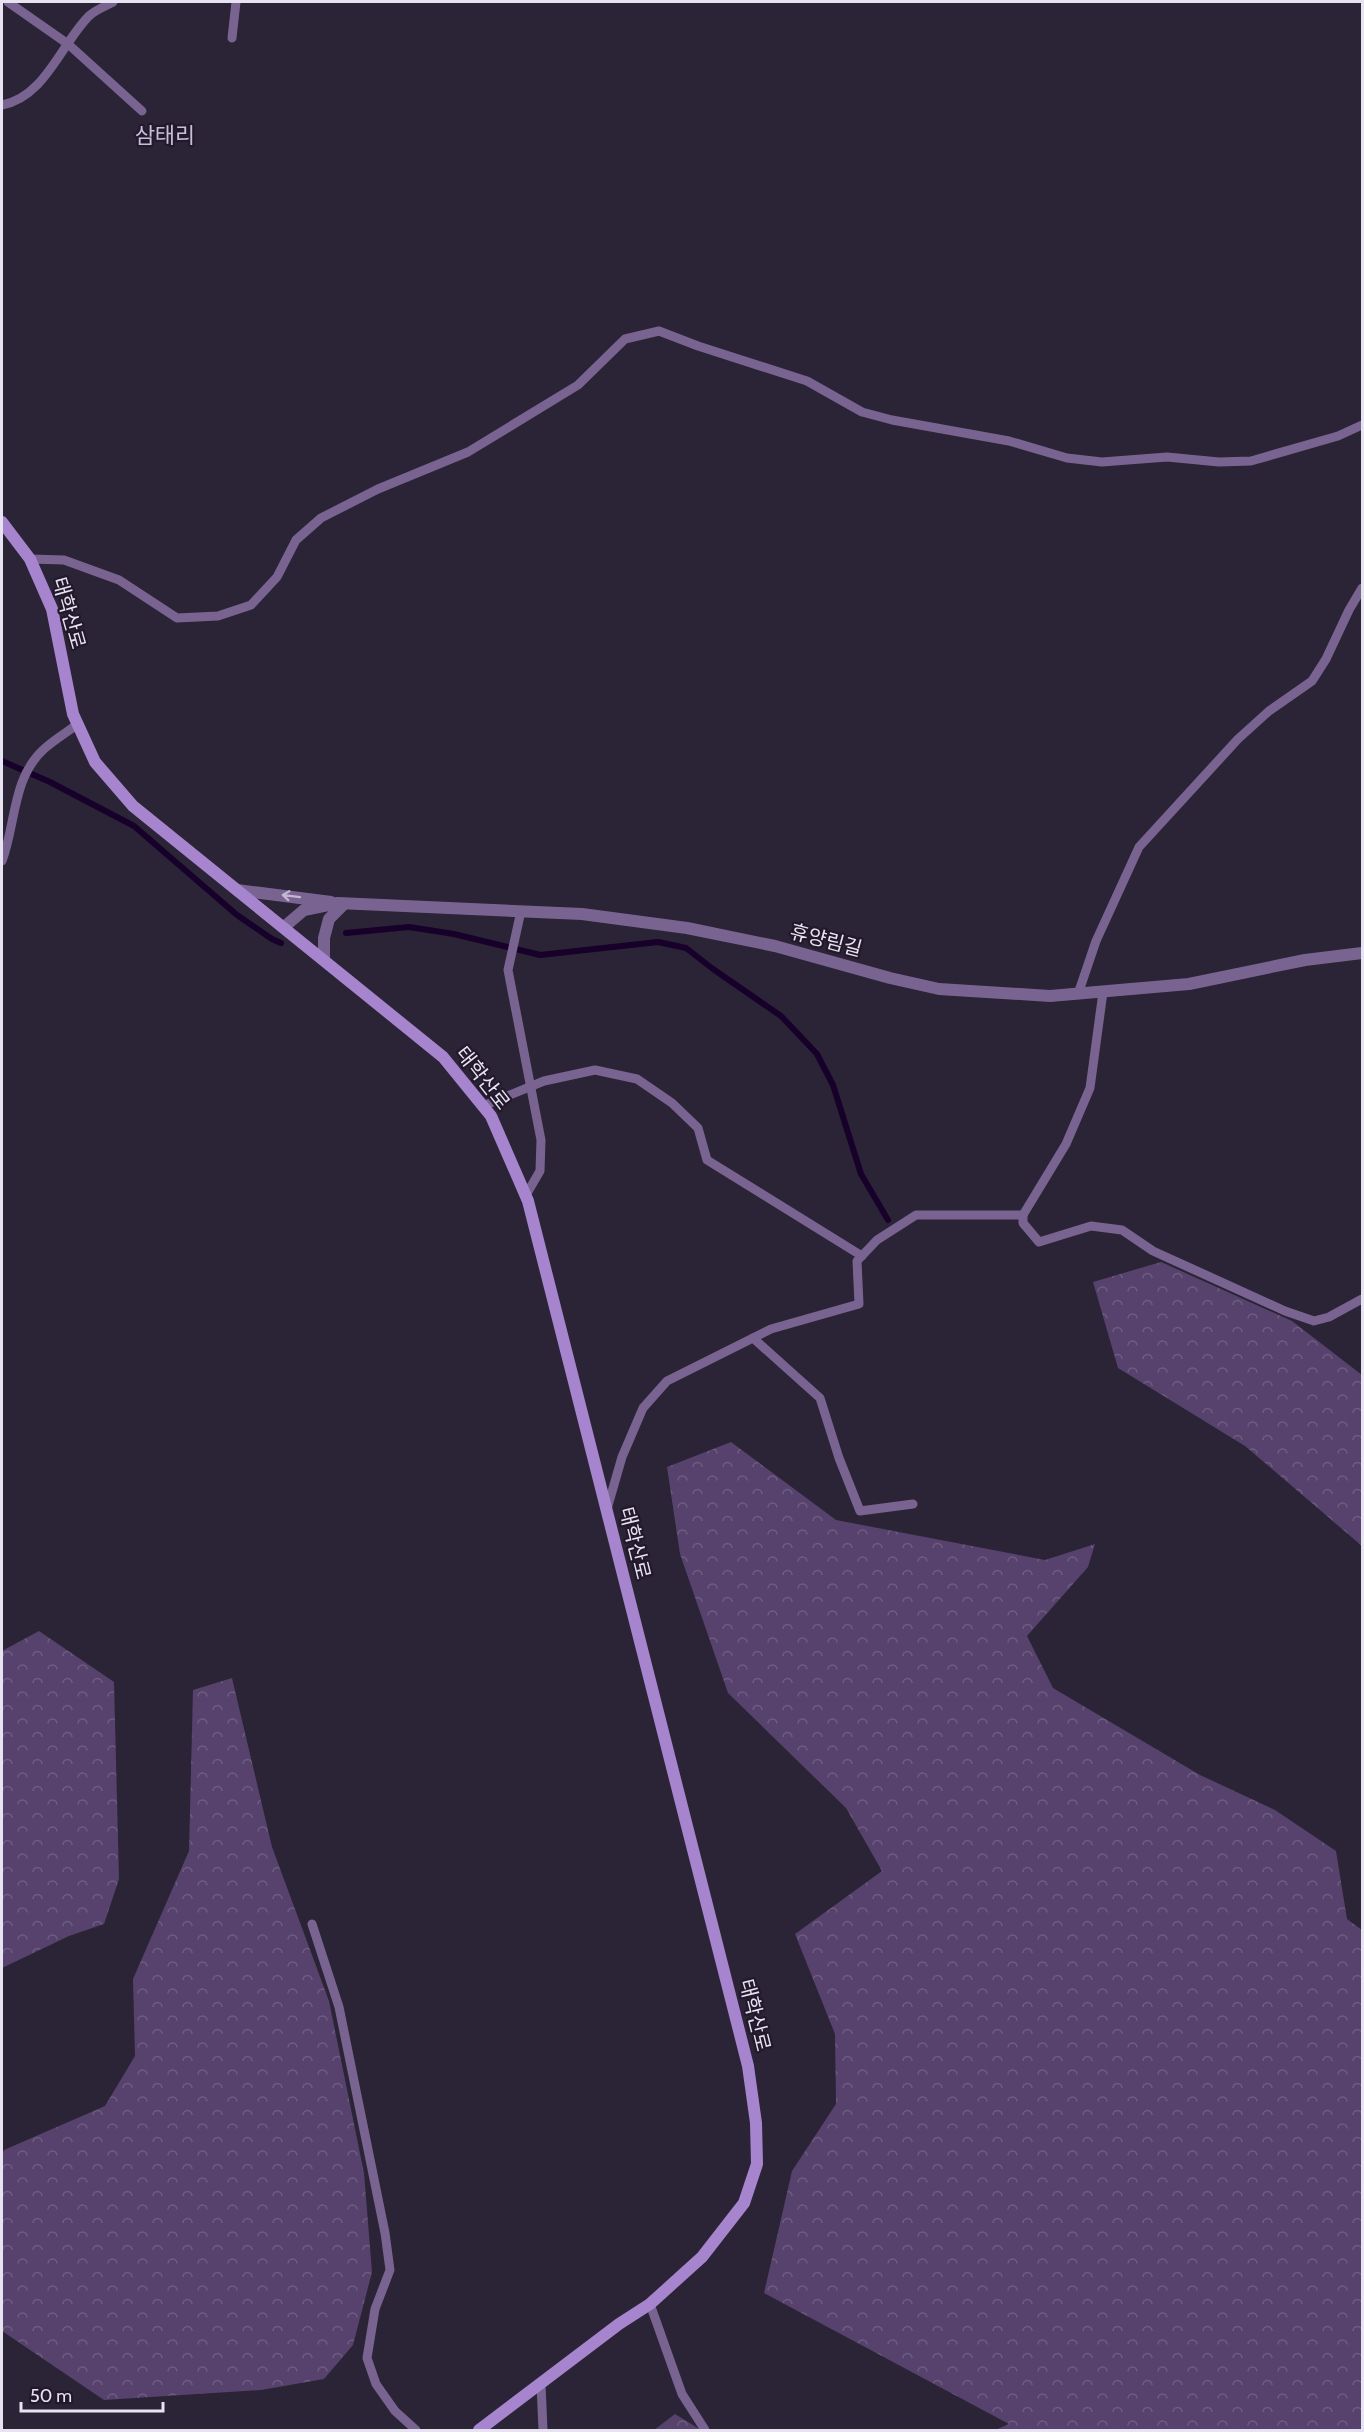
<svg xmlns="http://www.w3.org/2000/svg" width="1364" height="2432" font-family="Cabin,'Noto Sans KR',sans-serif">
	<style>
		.forest { fill: url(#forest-crowns) }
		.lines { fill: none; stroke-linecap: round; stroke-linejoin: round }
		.stream { stroke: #17012a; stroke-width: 6 }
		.lane { stroke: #796491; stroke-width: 9 }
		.street { stroke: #796491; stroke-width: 12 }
		.secondary { stroke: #a785ce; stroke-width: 12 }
		.oneway { stroke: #c1b7cf }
		.labels { text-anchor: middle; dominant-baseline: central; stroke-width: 4.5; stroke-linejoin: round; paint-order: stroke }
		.street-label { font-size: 20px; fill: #e8e3f0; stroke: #22192c }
		.quarter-label { font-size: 22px; fill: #c9bed7; stroke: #22192c }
	</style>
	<defs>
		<pattern id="forest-crowns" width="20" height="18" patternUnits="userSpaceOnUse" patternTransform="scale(1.5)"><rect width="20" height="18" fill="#56426c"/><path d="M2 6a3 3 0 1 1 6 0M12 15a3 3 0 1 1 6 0" fill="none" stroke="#6e5d81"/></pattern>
	</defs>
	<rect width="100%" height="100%" fill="#2b2336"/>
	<g class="forest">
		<polygon points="1161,1262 1292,1321 1362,1375 1362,1546 1245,1446 1118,1368 1093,1282"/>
		<polygon points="731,1442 836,1520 1045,1560 1095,1544 1088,1567 1027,1636 1053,1688 1200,1775 1275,1810 1336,1851 1347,1919 1362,1930 1362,2430 995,2430 1009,2424 764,2293 792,2171 836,2104 835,2034 795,1934 882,1871 846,1808 728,1693 680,1554 667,1467"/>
		<polygon points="39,1631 114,1682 119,1879 104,1924 69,1936 2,1968 2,1651"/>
		<polygon points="232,1678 272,1847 329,2001 364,2173 372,2272 353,2345 324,2379 261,2390 104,2400 2,2331 2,2154 4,2150 105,2106 135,2056 133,1979 189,1851 193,1690"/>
		<polygon points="675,2414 701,2430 654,2430"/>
	</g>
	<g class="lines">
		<g class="stream">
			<polyline points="2,761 50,782 134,826 237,915 272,939 281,943"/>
			<polyline points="346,933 409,927 454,934 540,955 658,942 686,948 713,969 781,1016 817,1054 833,1085 861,1174 888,1220"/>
		</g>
		<g class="lane">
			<polyline points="8,2 68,44 142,111"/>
			<polyline points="232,38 236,2"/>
			<path d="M2,105C45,97 61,44 89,16C95,10 106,6 113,2"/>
			<polyline points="30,559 64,560 119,580 177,618 218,616 251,605 277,577 296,540 321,518 378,489 468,452 578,385 625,339 659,331 698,346 807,381 862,412 892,420 1009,441 1067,458 1102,462 1167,457 1219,462 1251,461 1338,436 1362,425"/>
			<path d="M2,861C16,824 12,778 44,749C54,740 67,732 78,724"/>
			<polyline points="521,911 508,970 541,1140 540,1171 526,1195"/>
			<polyline points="1078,994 1096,941 1139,847 1238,739 1269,711 1312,681 1326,659 1349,610 1362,588"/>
			<polyline points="483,1106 544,1081 595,1070 637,1079 672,1103 698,1128 707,1160 862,1256"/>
			<polyline points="1023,1215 1023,1223 1039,1242 1091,1226 1122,1230 1153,1251 1285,1311 1314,1321 1329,1317 1362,1299"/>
			<polyline points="753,1338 820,1398 839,1458 860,1511 913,1504"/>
			<polyline points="607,1509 622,1457 643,1408 667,1381 771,1329 859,1304 857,1261 877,1240 916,1215 1023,1215 1066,1144 1090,1088 1103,992"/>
			<polyline points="312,1924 339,2007 385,2233 390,2270 375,2309 367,2358 376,2384 395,2411 416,2430"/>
			<polyline points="650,2304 682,2394 705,2430"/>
			<polyline points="541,2384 543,2430"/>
		</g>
		<g class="street">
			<polyline points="237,890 331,902"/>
			<polyline points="284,927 304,910 338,903 582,914 687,928 775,946 890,978 939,989 1050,996 1189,984 1305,960 1362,953"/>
			<polyline points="324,959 324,938 329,919 344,904"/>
		</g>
		<polyline class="secondary" points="2,522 30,559 52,609 73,714 95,762 133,806 443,1057 491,1116 528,1201 748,2066 756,2123 757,2164 744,2203 702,2257 650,2304 619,2324 479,2430"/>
	</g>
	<defs><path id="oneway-shaft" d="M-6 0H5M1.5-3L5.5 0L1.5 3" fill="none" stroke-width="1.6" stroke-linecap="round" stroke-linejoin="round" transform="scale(1.5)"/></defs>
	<use class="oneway" href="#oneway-shaft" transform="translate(291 896) rotate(-173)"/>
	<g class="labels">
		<g class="street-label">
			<text transform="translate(69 613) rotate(74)">태학산로</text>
			<text transform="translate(826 940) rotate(15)">휴양림길</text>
			<text transform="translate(483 1078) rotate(52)">태학산로</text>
			<text transform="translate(635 1543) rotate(76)">태학산로</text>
			<text transform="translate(755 2015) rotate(76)">태학산로</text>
		</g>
		<g class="quarter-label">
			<text x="165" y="135">삼태리</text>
		</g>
	</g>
	<rect width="1364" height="2432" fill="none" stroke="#e8e3f0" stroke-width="6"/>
	<path d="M21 2402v9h142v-9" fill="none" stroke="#e8e3f0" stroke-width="3"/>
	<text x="30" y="2402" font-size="18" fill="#e8e3f0" stroke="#22192c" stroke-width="4.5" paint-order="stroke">50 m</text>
</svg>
